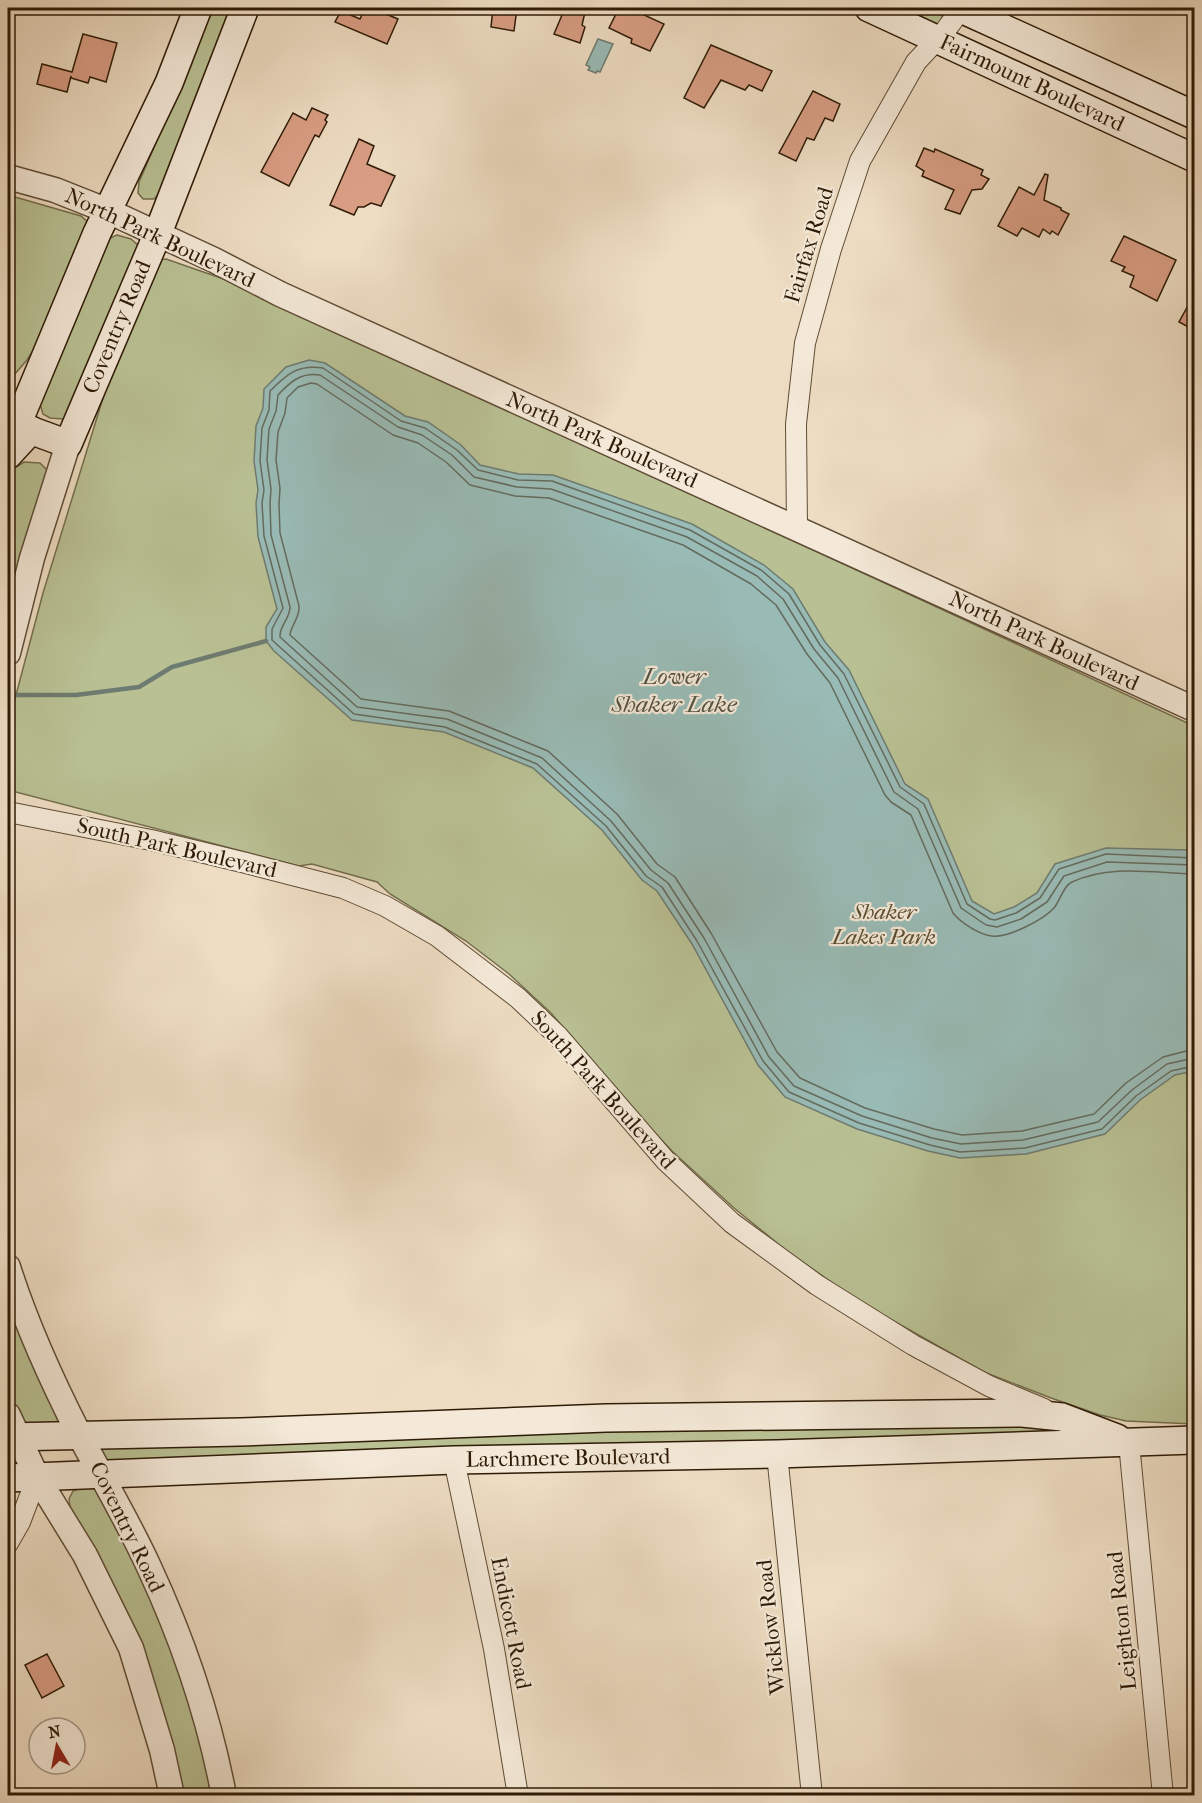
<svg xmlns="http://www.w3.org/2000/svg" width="1202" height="1803" font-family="'IM FELL French Canon',serif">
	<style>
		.green { fill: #b9c194; stroke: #746e4d; stroke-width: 1.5 }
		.water { fill: #99bbb6; stroke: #6e7b70; stroke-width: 1.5 }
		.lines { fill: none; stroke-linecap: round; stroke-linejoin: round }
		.shore { stroke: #646b5e; stroke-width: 1.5 }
		.stream { stroke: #6e7b70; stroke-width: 4.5 }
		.building { fill: #d99e84; stroke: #2e1b06; stroke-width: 1.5 }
		.minor-casing { stroke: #5e4c35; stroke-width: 22 }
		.tertiary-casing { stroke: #5e4c35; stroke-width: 27 }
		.secondary-casing { stroke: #2e1b06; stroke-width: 30 }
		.minor { stroke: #f4e9d8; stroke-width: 20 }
		.tertiary { stroke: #f4e9d8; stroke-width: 24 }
		.secondary { stroke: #f4e9d8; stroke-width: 27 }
		.labels { text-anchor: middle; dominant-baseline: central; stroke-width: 4.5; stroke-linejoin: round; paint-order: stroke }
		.street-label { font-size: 22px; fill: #2e1b06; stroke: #f4e9d8 }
		.park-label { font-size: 22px; font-style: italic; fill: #584d31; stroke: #f4e9d8 }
		.water-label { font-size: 24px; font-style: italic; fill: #535344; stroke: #f4e9d8 }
	</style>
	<rect width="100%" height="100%" fill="#eeddc3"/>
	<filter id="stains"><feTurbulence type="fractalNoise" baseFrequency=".00333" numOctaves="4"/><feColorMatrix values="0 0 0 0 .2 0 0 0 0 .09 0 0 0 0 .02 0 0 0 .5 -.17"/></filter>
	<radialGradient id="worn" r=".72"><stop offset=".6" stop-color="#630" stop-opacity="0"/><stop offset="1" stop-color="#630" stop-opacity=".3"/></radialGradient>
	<g class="green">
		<polygon points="211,8 231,8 163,190 154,199 143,199 138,193 139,182 175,99"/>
		<polygon points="889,8 935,8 939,9 943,19 939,25 929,26"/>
		<polygon points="8,195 81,216 91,225 40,340 27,360 8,382"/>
		<polygon points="117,235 131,239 140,247 73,410 63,419 50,418 43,414 40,404 42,393 110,238"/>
		<polygon points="166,259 238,284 1194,726 1194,1424 1126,1421 1100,1415 1051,1398 984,1372 860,1302 788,1252 734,1208 672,1151 638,1115 551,1013 509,974 466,941 390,894 377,882 312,864 299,866 8,790 8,725 43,593 111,372 159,260"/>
		<polygon points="24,462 40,463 48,471 8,616 8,487 13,469"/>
		<polygon points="8,1286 57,1409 58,1421 49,1427 33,1429 20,1421 8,1389"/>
		<polygon points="1022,1413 1129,1443 103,1474 80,1436"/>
		<polygon points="92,1484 101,1491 180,1659 215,1795 180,1795 95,1553 70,1507 69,1499 73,1491"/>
	</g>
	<g class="water">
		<polygon points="598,39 613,44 600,72 597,71 596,73 588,70 590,67 586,65"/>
		<polygon points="309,360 325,363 405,416 428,422 461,445 480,465 519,474 553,475 692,524 764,565 793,589 825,642 849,670 905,784 928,799 972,901 994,914 1014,907 1037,893 1055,864 1106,848 1189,850 1194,852 1194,1071 1175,1075 1140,1100 1105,1134 1026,1154 960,1158 928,1151 857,1129 785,1097 758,1065 692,944 657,891 642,880 602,830 533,768 444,732 352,720 274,651 266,641 266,627 277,609 258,537 256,503 258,490 254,461 256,426 263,408 264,389 286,367"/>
	</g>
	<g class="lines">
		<g class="shore">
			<path d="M1194,858L1106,854L1059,869L1040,898L1016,913L995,920L990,919L967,904L924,804L900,787L844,674L820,645L789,594L761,570L690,530L552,481L518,480L478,470L457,450L425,428L401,421L323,368C298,364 287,374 270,391L269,410L262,428L260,461L264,490L262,503L264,536L283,608L272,629V640L354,714L445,727L537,764L606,826L646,876L662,887L697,941L763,1061L789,1092L859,1123L930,1145L960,1152L1025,1148L1102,1129L1136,1096L1171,1071L1194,1066"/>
			<path d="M1194,865L1107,862L1064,876L1047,902L1021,919L997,927L986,925L961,908L918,809L894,792L838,678L814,649L783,599L757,576L687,537L551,489L517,487L474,477L452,455L422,435L398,427L320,375C301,372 290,382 278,395L276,411L269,429L267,460L271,489L270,503L271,535L290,607C290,619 279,626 280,637L357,707L447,719L542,758L611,821L651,870L668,883L704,938L769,1057L794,1086L862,1116L932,1138L961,1144L1023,1140L1098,1122L1132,1090L1167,1064L1194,1058"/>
			<path d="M1194,874C1153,873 1111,864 1072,882C1063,886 1060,901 1054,908C1043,920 1008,938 992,936C980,935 961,923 953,913L911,815L891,802L885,795L830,683L807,654L776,605L751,584L683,545L549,498L515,496L470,485L446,462L418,443L393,435L317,384L311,383L298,387L287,398L285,413L278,432L276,460L280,488L279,504L280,533L299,606C300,618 291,625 290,635L361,699L449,711L548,751L617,814L657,864L675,877L711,933L777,1052L800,1078L865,1108L934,1129L962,1135L1022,1131L1094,1114L1126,1083L1163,1057L1194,1049"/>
		</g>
		<polyline class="stream" points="8,693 13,695 76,695 139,687 172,667 266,641"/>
	</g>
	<g class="building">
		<polygon points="365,8 389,8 386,14 398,19 387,44 335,22 341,11 360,19"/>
		<polygon points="493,8 517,8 514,31 491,27"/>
		<polygon points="565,8 586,8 582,25 585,27 580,43 554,34"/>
		<polygon points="619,8 629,8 664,24 650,51 631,43 632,39 609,28"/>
		<polygon points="83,34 117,43 106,82 90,77 88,83 71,78 71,76 67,92 37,84 42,64 72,72"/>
		<polygon points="711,45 772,71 762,91 749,85 745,90 721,80 704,108 684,98"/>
		<polygon points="813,91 840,104 833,121 825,118 814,140 807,138 796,161 779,153"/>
		<polygon points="312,108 328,115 325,120 327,122 319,137 315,135 289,186 261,172 293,113 306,120"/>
		<polygon points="359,139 374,146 367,164 395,176 381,206 371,203 364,207 358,207 354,215 330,205"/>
		<polygon points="924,148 934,152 935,149 983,170 981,175 989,179 982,189 972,190 960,214 945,209 954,190 922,176 924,171 916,166"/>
		<polygon points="1045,174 1048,175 1044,200 1061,208 1061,210 1069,214 1058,235 1052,231 1050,234 1043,229 1039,237 1022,228 1017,236 998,226 1019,187 1034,195"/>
		<polygon points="1124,236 1176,260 1157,301 1130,287 1134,276 1122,271 1125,267 1111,261"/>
		<polygon points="1194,295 1194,330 1179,322"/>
		<polygon points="47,1654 64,1686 42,1698 25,1665"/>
	</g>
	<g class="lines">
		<defs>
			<g id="minor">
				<polyline points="797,528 796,424 805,343 831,249 860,161 916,62 945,31 962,8"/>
				<polyline points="8,812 151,840 246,863 343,888 385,906 437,936 518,998 558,1036 666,1161 732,1223 817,1285 913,1345 989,1386 1044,1409"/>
				<polyline points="1129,1443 1163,1796"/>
				<polyline points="777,1454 812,1796"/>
				<polyline points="454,1460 494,1649 518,1796"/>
				<polyline points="8,1543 20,1522 37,1477"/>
			</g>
			<g id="tertiary">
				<polyline points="8,177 55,190 108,211 214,260 280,294 1194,709"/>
				<polyline points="8,653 32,558 68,444"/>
				<path d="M8,1267C26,1324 52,1381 79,1434C102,1478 128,1521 149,1567C183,1640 209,1716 224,1796"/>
				<polyline points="8,1415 37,1477 85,1555 131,1648 162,1750 172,1796"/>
			</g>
			<g id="secondary">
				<polyline points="869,8 1194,158"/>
				<polyline points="959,8 1194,115"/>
				<polyline points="8,422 68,444 158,233 245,8"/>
				<polyline points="17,425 97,233 169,83 198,8"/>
				<polyline points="8,455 31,430"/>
				<polyline points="8,1437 240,1432 606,1418 1022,1413 1062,1417 1117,1438"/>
				<polyline points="8,1478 454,1460 777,1454 1194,1440"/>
			</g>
		</defs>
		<use href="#minor" class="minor-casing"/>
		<use href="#tertiary" class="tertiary-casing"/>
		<use href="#secondary" class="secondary-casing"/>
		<use href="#minor" class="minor"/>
		<use href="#tertiary" class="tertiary"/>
		<use href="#secondary" class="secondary"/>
	</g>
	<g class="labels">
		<g class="street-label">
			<text transform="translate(1032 83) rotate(25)">Fairmount Boulevard</text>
			<text transform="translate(160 238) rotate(25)">North Park Boulevard</text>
			<text transform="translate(809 245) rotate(-73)">Fairfax Road</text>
			<text transform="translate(117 327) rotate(-67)">Coventry Road</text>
			<text transform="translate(602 440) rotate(24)">North Park Boulevard</text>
			<text transform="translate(1044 641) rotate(25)">North Park Boulevard</text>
			<text transform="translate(177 848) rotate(13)">South Park Boulevard</text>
			<text transform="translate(603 1090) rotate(48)">South Park Boulevard</text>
			<text transform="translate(568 1458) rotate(-1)">Larchmere Boulevard</text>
			<text transform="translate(127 1527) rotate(64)">Coventry Road</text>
			<text transform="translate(1122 1621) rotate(-96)">Leighton Road</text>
			<text transform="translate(511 1623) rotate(79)">Endicott Road</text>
			<text transform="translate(771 1627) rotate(-96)">Wicklow Road</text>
		</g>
		<g class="park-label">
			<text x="884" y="912">Shaker<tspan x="884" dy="25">Lakes Park</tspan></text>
		</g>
		<g class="water-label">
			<text x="674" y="676">Lower<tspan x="674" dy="28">Shaker Lake</tspan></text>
		</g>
	</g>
	<rect width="1202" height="1803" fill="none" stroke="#eeddc3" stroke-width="30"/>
	<rect x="9" y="9" width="1184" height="1785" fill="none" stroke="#2e1b06" stroke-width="3"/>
	<rect x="15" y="15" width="1172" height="1773" fill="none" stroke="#2e1b06" stroke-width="1.5"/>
	<g transform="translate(57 1746) rotate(350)"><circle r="28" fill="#f4e9d8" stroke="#a59784" stroke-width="1.5"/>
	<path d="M0-4.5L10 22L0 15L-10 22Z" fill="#8f2418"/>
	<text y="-9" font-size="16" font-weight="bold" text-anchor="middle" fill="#2e1b06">N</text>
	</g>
	<rect width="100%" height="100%" filter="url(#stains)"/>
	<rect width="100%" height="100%" fill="url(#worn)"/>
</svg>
